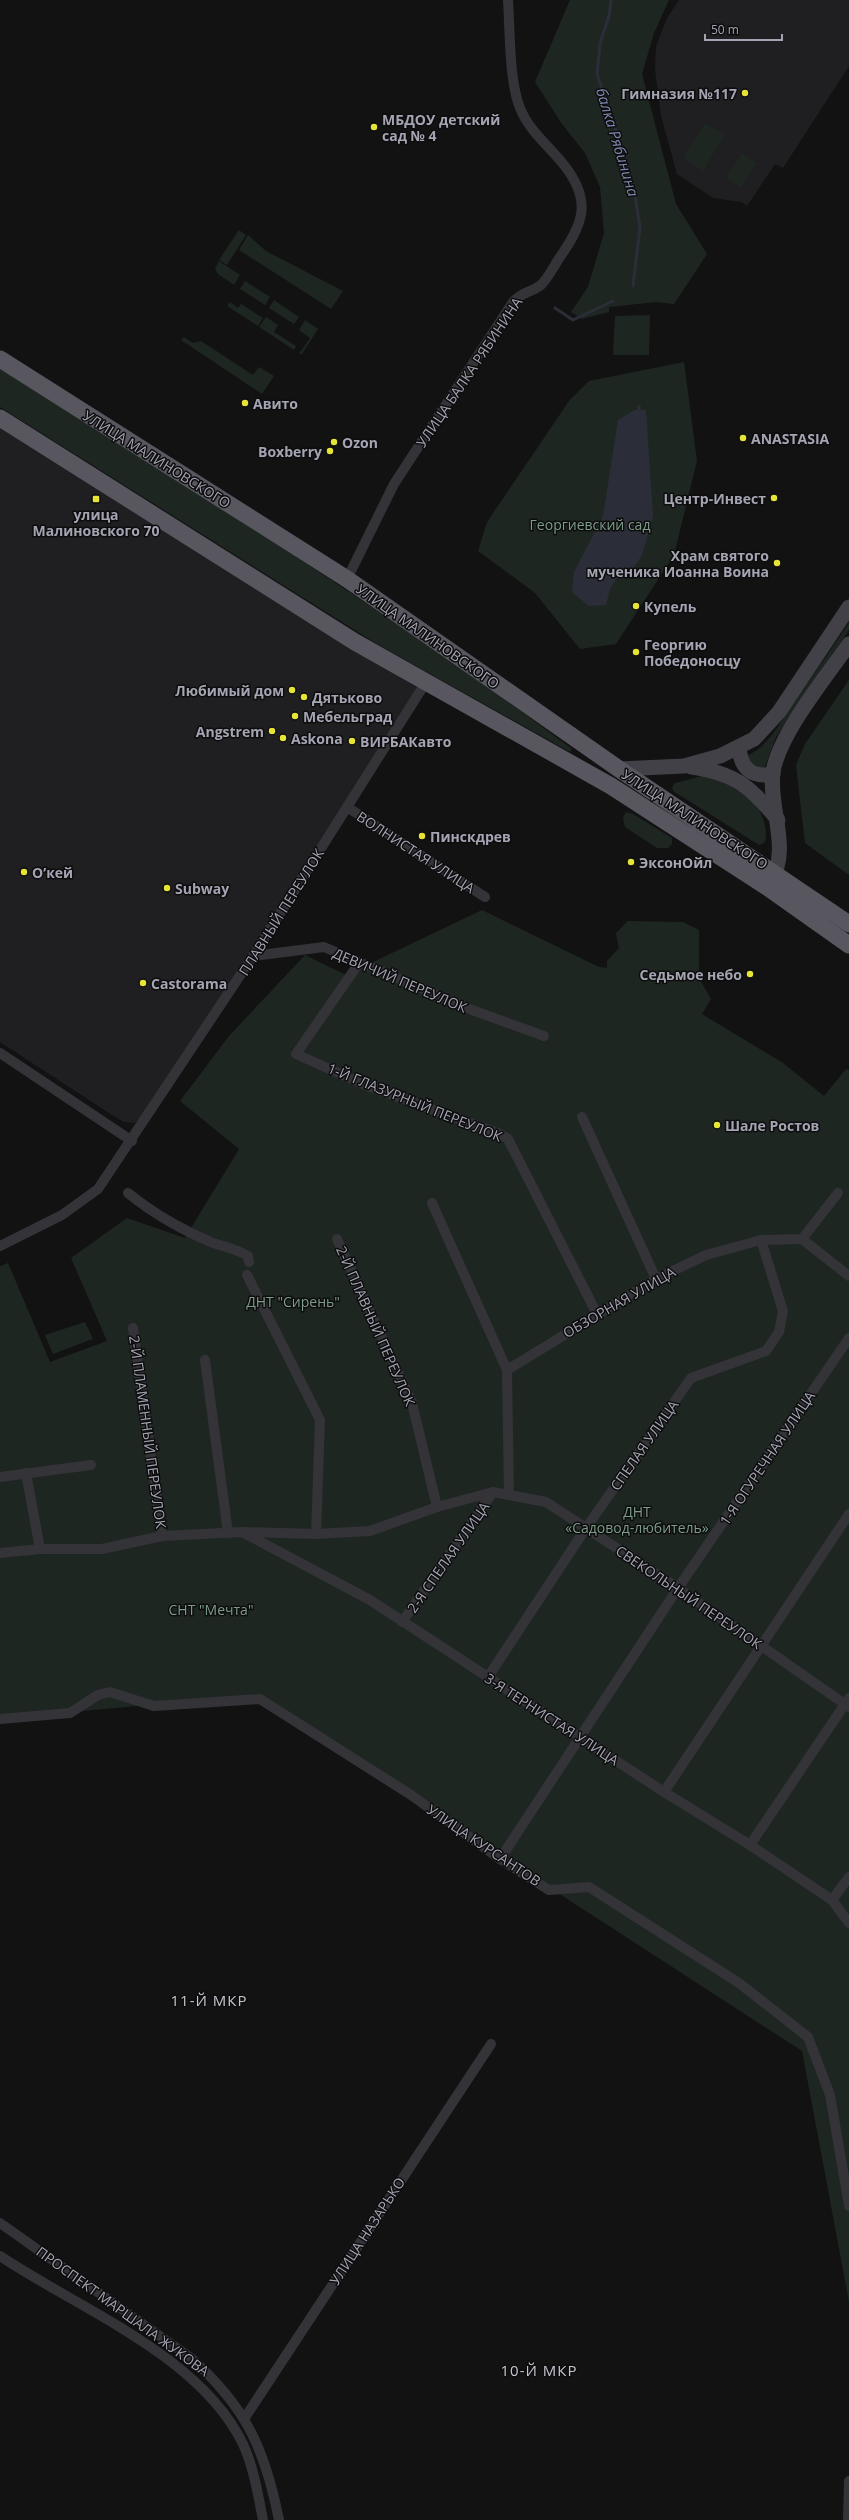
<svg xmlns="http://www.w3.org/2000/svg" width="849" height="2520" font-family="'Open Sans',sans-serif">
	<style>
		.built { fill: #1f1e20 }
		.green { fill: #1e2622 }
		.water { fill: #2b2e38 }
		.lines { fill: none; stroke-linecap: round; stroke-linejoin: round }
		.stream { stroke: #2b2e38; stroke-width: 3 }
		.minor { stroke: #343338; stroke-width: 10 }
		.secondary { stroke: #424148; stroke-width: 15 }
		.trunk { stroke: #585760; stroke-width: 17 }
		.poi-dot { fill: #e6e437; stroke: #0d0d0e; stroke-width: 1.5 }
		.labels { text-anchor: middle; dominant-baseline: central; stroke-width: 3; stroke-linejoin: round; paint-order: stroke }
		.poi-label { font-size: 14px; font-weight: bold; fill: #a4a4b3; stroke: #0d0d0e; text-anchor: start }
		.street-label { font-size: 14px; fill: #a4a4b3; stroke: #0d0d0e }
		.park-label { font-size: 14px; fill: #7c9d89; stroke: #0d0d0e }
		.water-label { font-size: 15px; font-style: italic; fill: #7d87ad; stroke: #0d0d0e }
		.neighbourhood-label { font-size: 15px; letter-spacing: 1px; fill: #c5c5cf; stroke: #0d0d0e }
	</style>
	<rect width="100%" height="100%" fill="#121213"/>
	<g class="built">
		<polygon points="679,0 849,0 849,66 783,168 775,164 747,206 741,202 713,198 677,174 661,116 655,70 656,46 667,18"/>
		<polygon points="0,424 423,691 149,1114 134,1123 124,1122 112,1115 0,1042"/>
	</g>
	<g class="green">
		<polygon points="570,0 669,0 654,33 642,74 676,204 707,254 674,304 656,302 609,307 609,312 582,319 571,312 588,287 604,233 600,187 585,153 562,124 535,82"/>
		<polygon points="705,123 725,135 703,171 683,158"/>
		<polygon points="742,153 757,163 741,188 726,178"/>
		<polygon points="239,230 246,235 227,265 219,260"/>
		<polygon points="248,235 266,251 343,291 331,309 239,250"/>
		<polygon points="219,261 240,275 234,285 218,274 215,269"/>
		<polygon points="245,281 270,297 265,305 240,289"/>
		<polygon points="274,300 299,317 294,324 269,308"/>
		<polygon points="230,302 238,308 241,304 263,318 258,326 227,306"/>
		<polygon points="650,315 649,355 613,355 615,316"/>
		<polygon points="266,317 278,325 274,332 296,346 294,350 259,327"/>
		<polygon points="305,320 318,329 302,354 299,354 310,338 299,330"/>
		<polygon points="184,337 193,343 201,341 253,375 259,367 274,376 262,394 181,340"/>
		<polygon points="684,362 697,461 674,555 616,644 580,649 535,593 478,551 487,522 569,401 589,381"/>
		<path d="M0,368C194,491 388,611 572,749L570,752L377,644L0,407Z"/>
		<polygon points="849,623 849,630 776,737 764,769 752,765 746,757 760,748 772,735"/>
		<polygon points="849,680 849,875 805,843 796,765 805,744"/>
		<path d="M702,776C712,776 727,778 735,784C753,796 770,820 765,842L759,845L673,791L672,787L675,783Z"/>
		<polygon points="626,812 633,814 672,838 672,844 668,848 657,848 625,827 623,818"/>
		<polygon points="482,910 599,967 607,968 607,961 619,948 616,933 628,921 683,922 699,930 699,978 711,999 702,1014 783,1063 824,1096 846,1069 849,1070 849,2302 802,2051 254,1696 0,1718 0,1266 8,1263 50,1362 107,1341 71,1258 127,1218 185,1238 239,1149 180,1101 229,1036 305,955 346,975"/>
		<polygon points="85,1322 93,1339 53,1354 45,1335"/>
	</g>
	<path class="water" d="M635,410H646L653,516L642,555L631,572C612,576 610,589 606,605L589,606L572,592L574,572L603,516L618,420Z"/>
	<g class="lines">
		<g class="stream">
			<polyline points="611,0 609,16 600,43 597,74 624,154 635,196 640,227 633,286"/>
			<polyline points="555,308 573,320 613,301"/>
			<polyline points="639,406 639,410"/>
		</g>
		<g class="minor">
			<path d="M347,579L394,484L513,302C524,290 531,293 541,285C548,278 553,268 558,260C583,224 593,202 564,165C549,146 529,131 520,108C509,81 510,30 508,0"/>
			<polyline points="347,807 485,897"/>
			<polyline points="253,956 324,947 472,1010 544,1036"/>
			<polyline points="359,963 296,1054 365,1085 500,1134 508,1139 597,1314"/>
			<polyline points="0,1053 132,1141"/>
			<polyline points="582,1117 656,1279"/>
			<path d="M128,1193C154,1214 182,1230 213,1243C225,1247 237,1249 248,1256L249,1262"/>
			<polyline points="432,1203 507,1370"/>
			<polyline points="337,1239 412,1403 437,1507"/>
			<polyline points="802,1239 849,1276"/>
			<polyline points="0,1246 62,1215 98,1189 253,956 426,682"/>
			<polyline points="247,1275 320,1420 316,1534"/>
			<polyline points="133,1328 162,1536"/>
			<polyline points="205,1360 228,1533"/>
			<polyline points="26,1473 40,1549"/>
			<polyline points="0,1477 91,1465"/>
			<polyline points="509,1495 507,1370 656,1279 706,1255 761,1240 802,1239 838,1193"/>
			<polyline points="244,1533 370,1600 664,1792 750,1845 832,1900 849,1923"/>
			<polyline points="0,1553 40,1549 102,1549 162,1536 242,1532 316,1534 370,1531 437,1507 493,1492 509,1495 546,1502 678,1588 849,1707"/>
			<polyline points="402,1622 493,1492"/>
			<polyline points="488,1677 586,1528 691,1378 766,1351 779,1332 783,1311 761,1240"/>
			<polyline points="0,1719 70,1713 98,1695 110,1692 154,1706 260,1699 411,1795 500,1859 549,1890 589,1887 739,1983 808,2037 830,2095 849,2206"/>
			<polyline points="664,1792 849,1514"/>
			<polyline points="750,1845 849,1698"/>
			<polyline points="500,1859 678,1588 849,1338"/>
			<polyline points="832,1900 849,1877"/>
			<path d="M0,2223L191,2358C246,2407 265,2449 279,2520"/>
			<path d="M0,2256C79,2309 200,2355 243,2444C254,2468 258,2495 263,2520"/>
			<polyline points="244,2419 491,2044"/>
			<polyline points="848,2520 849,2481"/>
		</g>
		<g class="secondary">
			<path d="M739,748C741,769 752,778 773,774"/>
			<path d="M691,767C735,773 750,786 778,820"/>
			<polyline points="619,769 684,766 720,756 754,739 779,712 849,607"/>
			<path d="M770,883C792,848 768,809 773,772C779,734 826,677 849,644"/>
		</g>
		<g class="trunk">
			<polyline points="0,359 347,579 619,769 849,924"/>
			<polyline points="0,418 355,642 611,786 767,887 849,945"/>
		</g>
	</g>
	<g class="poi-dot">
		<circle cx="745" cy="93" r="4"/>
		<circle cx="374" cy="127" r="4"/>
		<circle cx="245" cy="403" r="4"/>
		<circle cx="743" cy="438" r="4"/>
		<circle cx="334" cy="442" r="4"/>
		<circle cx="330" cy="451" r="4"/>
		<circle cx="774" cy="498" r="4"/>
		<rect x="92" y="495" width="8" height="8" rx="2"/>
		<circle cx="777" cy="563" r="4"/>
		<circle cx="636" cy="606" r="4"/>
		<circle cx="636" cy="652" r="4"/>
		<circle cx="292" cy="690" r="4"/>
		<circle cx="304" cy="697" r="4"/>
		<circle cx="295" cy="716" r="4"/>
		<circle cx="272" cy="731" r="4"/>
		<circle cx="283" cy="738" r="4"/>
		<circle cx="352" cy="741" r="4"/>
		<circle cx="422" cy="836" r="4"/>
		<circle cx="631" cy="862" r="4"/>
		<circle cx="24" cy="872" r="4"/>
		<circle cx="167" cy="888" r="4"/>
		<circle cx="750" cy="974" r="4"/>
		<circle cx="143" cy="983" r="4"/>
		<circle cx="717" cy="1125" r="4"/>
	</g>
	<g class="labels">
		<g class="poi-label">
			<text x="737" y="93" text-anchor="end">Гимназия №117</text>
			<text x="382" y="119">МБДОУ детский<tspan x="382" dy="16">сад № 4</tspan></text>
			<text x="253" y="403">Авито</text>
			<text x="751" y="438">ANASTASIA</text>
			<text x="342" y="442">Ozon</text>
			<text x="322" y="451" text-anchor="end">Boxberry</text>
			<text x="766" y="498" text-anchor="end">Центр-Инвест</text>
			<text x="96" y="514" text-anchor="middle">улица<tspan x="96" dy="16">Малиновского 70</tspan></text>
			<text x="769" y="555" text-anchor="end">Храм святого<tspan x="769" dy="16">мученика Иоанна Воина</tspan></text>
			<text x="644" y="606">Купель</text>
			<text x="644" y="644">Георгию<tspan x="644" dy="16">Победоносцу</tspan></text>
			<text x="284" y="690" text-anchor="end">Любимый дом</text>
			<text x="312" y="697">Дятьково</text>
			<text x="303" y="716">Мебельград</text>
			<text x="264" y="731" text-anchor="end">Angstrem</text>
			<text x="291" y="738">Askona</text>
			<text x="360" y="741">ВИРБАКавто</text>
			<text x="430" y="836">Пинскдрев</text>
			<text x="639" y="862">ЭксонОйл</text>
			<text x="32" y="872">О’кей</text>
			<text x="175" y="888">Subway</text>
			<text x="742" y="974" text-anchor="end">Седьмое небо</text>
			<text x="151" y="983">Castorama</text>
			<text x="725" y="1125">Шале Ростов</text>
		</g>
		<g class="street-label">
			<text transform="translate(469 372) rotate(-56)">УЛИЦА БАЛКА РЯБИНИНА</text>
			<text transform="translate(157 459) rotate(32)">УЛИЦА МАЛИНОВСКОГО</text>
			<text transform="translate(428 636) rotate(35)">УЛИЦА МАЛИНОВСКОГО</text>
			<text transform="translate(695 819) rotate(33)">УЛИЦА МАЛИНОВСКОГО</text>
			<text transform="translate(416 852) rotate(33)">ВОЛНИСТАЯ УЛИЦА</text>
			<text transform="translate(281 912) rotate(-58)">ПЛАВНЫЙ ПЕРЕУЛОК</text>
			<text transform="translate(400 980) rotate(23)">ДЕВИЧИЙ ПЕРЕУЛОК</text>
			<text transform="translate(415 1102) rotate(22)">1-Й ГЛАЗУРНЫЙ ПЕРЕУЛОК</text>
			<text transform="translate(619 1302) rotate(-30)">ОБЗОРНАЯ УЛИЦА</text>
			<text transform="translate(376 1326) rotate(66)">2-Й ПЛАВНЫЙ ПЕРЕУЛОК</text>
			<text transform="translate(148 1432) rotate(82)">2-Й ПЛАМЕННЫЙ ПЕРЕУЛОК</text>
			<text transform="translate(644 1445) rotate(-55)">СПЕЛАЯ УЛИЦА</text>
			<text transform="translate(767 1458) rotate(-56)">1-Я ОГУРЕЧНАЯ УЛИЦА</text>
			<text transform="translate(448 1557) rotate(-55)">2-Я СПЕЛАЯ УЛИЦА</text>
			<text transform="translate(689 1597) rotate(34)">СВЕКОЛЬНЫЙ ПЕРЕУЛОК</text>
			<text transform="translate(552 1719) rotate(33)">3-Я ТЕРНИСТАЯ УЛИЦА</text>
			<text transform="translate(484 1845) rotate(34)">УЛИЦА КУРСАНТОВ</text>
			<text transform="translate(367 2231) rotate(-57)">УЛИЦА НАЗАРЬКО</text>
			<text transform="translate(123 2311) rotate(36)">ПРОСПЕКТ МАРШАЛА ЖУКОВА</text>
		</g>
		<g class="park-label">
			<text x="590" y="524">Георгиевский сад</text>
			<text x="293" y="1301">ДНТ "Сирень"</text>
			<text x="637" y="1511">ДНТ<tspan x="637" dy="16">«Садовод-любитель»</tspan></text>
			<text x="211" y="1609">СНТ "Мечта"</text>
		</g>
		<g class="water-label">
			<text transform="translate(618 142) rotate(73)">балка Рябинина</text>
		</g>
		<g class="neighbourhood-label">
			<text x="209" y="2000">11-Й МКР</text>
			<text x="539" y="2370">10-Й МКР</text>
		</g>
	</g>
	<path d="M705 34v6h77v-6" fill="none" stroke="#a4a4b3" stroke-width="2"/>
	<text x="711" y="34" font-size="12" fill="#a4a4b3" stroke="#0d0d0e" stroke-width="3" paint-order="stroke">50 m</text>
</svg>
